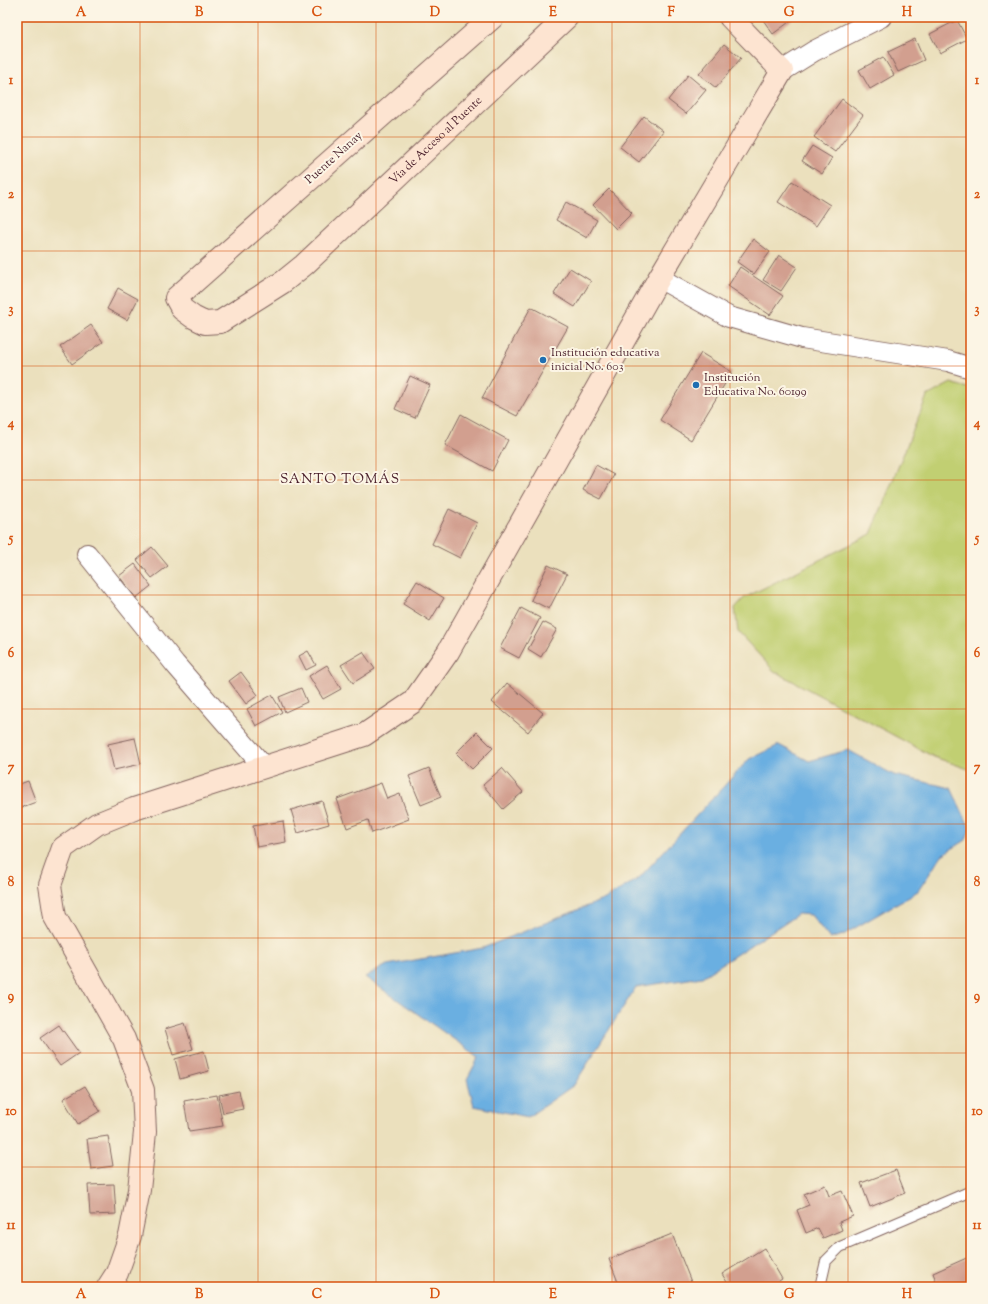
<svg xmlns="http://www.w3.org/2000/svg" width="988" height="1304" font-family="'Sorts Mill Goudy',serif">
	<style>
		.green { fill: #c1cf72; stroke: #86774e }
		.water { fill: #6bafe1; stroke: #5a6786 }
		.building { fill: #d29f8f }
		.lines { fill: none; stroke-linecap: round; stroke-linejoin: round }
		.lane-casing { stroke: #82635e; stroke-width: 12 }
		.street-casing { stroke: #82635e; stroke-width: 22 }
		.secondary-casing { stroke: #82635e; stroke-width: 24 }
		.lane { stroke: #fff; stroke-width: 10 }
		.street { stroke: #fff; stroke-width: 20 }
		.secondary { stroke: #fde4d1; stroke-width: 22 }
		.grid { fill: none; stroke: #d8530f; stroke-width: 1; stroke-opacity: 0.55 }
		.poi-dot { fill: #1f6fb2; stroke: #fcf5e5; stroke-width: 1.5 }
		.labels { text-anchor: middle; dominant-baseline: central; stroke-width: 4; stroke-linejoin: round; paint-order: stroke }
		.street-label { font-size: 12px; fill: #4a1f2b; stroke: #fcf5e5 }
		.poi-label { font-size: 12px; fill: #4a1f2b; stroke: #fcf5e5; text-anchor: start }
		.quarter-label { font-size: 14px; letter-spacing: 1px; fill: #4a1f2b; stroke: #fcf5e5 }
		.neatline { fill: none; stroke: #d8530f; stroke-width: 1.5 }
		.grid-label { font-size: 13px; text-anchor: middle; font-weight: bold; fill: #d8530f }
	</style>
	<rect width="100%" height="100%" fill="#fcf5e5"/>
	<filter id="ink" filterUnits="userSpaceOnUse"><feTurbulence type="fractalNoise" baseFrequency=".025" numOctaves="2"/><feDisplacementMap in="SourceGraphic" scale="8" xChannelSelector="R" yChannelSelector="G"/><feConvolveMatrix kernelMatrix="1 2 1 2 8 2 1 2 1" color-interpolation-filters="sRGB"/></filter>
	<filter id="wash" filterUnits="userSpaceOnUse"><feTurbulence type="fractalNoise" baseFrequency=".012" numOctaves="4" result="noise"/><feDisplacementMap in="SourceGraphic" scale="16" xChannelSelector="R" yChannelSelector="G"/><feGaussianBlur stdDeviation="0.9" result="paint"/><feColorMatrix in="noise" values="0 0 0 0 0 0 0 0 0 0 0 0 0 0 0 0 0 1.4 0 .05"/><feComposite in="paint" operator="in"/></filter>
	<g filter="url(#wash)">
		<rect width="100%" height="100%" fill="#ebe0bd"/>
		<polygon class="green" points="951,383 971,389 971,770 934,757 774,671 738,632 735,608 744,598 871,534 927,396"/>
		<polygon class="water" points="779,745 809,761 848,750 894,775 951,788 970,828 966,840 942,855 918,891 843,935 830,939 811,915 798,914 702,977 636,987 574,1085 528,1117 474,1106 467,1079 479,1057 365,977 387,965 483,948 605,899 639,878 749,759"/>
		<g id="blocks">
			<g class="building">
				<polygon points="761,17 796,17 773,34"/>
				<polygon points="957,20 967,39 940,53 930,34"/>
				<polygon points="915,39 924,60 898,72 888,52"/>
				<polygon points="724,44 741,58 716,88 699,74"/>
				<polygon points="883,57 894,75 870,89 859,70"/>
				<polygon points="688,75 706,90 686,114 668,100"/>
				<polygon points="842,99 863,115 835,152 814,137"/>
				<polygon points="644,116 663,131 639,162 620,147"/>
				<polygon points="812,146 832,158 822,174 802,161"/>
				<polygon points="792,181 830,205 816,226 778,202"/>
				<polygon points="609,189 632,213 616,229 593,205"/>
				<polygon points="566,202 597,220 587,238 556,220"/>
				<polygon points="753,239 770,252 754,274 737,262"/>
				<polygon points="779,255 797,267 781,291 763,280"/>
				<polygon points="740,267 783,296 770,315 728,286"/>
				<polygon points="570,268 591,281 575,307 554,294"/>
				<polygon points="118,288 138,299 127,320 107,309"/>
				<polygon points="531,307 568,327 517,416 482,398"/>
				<polygon points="91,325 103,342 72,364 60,347"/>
				<polygon points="701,353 732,372 691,440 660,420"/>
				<polygon points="410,376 430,385 415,418 395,409"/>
				<polygon points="461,414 508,440 492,471 445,445"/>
				<polygon points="596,465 614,475 601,499 583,490"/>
				<polygon points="449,509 477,523 460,558 432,544"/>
				<polygon points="152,547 168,566 152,578 137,560"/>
				<polygon points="135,564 151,586 136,598 119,576"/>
				<polygon points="548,565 567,574 549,609 531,600"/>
				<polygon points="417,581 444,598 430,621 403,604"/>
				<polygon points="521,608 540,618 519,658 500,648"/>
				<polygon points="543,622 557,629 541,657 528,649"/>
				<polygon points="308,651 316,665 306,670 299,656"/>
				<polygon points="363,652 375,669 353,683 341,665"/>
				<polygon points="327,665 341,689 323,699 309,676"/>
				<polygon points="241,672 258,695 246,704 229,681"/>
				<polygon points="507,683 543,713 528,732 492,702"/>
				<polygon points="301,688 307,702 285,712 279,697"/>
				<polygon points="272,695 282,712 256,726 247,709"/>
				<polygon points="477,732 493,748 472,769 456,753"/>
				<polygon points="135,738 141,764 114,770 108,744"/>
				<polygon points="429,768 441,797 421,805 409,776"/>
				<polygon points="502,768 523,792 503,809 483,785"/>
				<polygon points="28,781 36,802 17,809 17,785"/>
				<polygon points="381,783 387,799 400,794 409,819 372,833 368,820 347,828 337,799"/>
				<polygon points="322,801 329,824 298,833 291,810"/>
				<polygon points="283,821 286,842 257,847 253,826"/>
				<polygon points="185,1023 193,1049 173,1055 165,1029"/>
				<polygon points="59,1025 79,1053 60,1066 40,1038"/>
				<polygon points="204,1051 209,1071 180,1079 175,1059"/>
				<polygon points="85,1086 100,1111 78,1124 63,1099"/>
				<polygon points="239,1091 243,1109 223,1113 219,1095"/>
				<polygon points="217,1095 223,1126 189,1131 184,1101"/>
				<polygon points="108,1136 113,1166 91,1169 87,1139"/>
				<polygon points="896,1170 905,1193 870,1207 861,1183"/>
				<polygon points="114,1184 116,1214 90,1215 88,1185"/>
				<polygon points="825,1185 829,1196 842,1191 853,1216 839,1222 842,1230 823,1238 818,1228 806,1233 797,1210 809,1205 804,1194"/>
				<polygon points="672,1234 693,1287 620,1287 609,1259"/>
				<polygon points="764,1248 782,1279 770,1287 730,1287 722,1274"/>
				<polygon points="971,1256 971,1287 922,1287 936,1281 933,1273"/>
			</g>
		</g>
	</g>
	<g filter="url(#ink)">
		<use href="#blocks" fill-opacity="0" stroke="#82635e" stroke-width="1"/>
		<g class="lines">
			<defs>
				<polyline id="lane" points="820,1287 826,1261 840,1247 971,1191"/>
				<g id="street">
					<polyline points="782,71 814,51 881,17"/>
					<polyline points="659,278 729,317 802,338 948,361 971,368"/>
					<polyline points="87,554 175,664 264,767"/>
				</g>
				<g id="secondary">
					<path id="s1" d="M493,17L176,298L182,309L193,317L205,323L220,322L283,282L304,265L567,17"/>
					<polyline points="108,1287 117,1273 130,1236 139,1190 145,1132 143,1090 124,1039 55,917 50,885 63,848 97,824 134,809 364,735 413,702 448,652 659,278 782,71 730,17"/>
				</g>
			</defs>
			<use href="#lane" class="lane-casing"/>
			<use href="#street" class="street-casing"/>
			<use href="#secondary" class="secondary-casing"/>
			<use href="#lane" class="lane"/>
			<use href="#street" class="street"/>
			<use href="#secondary" class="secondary"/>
		</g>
	</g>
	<path class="grid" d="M140,17V1287M258,17V1287M376,17V1287M494,17V1287M612,17V1287M730,17V1287M848,17V1287M17,137H971M17,251H971M17,366H971M17,480H971M17,595H971M17,709H971M17,824H971M17,938H971M17,1053H971M17,1167H971"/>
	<g class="poi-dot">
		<circle cx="543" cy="360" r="4"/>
		<circle cx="696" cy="385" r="4"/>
	</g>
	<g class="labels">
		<g class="street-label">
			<text stroke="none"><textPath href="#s1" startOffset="761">Vía de Acceso al Puente</textPath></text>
			<text transform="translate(334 158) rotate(-42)">Puente Nanay</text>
		</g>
		<g class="poi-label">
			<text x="551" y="353">Institución educativa<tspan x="551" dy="14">inicial No. 603</tspan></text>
			<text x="704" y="378">Institución<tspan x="704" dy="14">Educativa No. 60199</tspan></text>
		</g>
		<g class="quarter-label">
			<text x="340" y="480">SANTO TOMÁS</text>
		</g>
	</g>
	<rect width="988" height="1304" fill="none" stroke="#fcf5e5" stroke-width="44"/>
	<rect x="22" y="22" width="944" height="1260" class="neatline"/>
	<g class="grid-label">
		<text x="81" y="16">A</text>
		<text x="199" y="16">B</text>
		<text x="317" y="16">C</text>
		<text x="435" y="16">D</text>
		<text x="553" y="16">E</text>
		<text x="671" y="16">F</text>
		<text x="789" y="16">G</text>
		<text x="907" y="16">H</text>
		<text x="11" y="84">1</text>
		<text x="977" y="84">1</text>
		<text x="11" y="198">2</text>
		<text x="977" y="198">2</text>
		<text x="11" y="313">3</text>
		<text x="977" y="313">3</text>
		<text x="11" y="427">4</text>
		<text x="977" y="427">4</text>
		<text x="11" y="542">5</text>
		<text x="977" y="542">5</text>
		<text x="11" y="657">6</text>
		<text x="977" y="657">6</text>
		<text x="11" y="771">7</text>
		<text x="977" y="771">7</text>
		<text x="11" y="886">8</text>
		<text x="977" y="886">8</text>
		<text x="11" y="1000">9</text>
		<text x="977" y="1000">9</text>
		<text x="11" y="1115">10</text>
		<text x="977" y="1115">10</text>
		<text x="11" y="1229">11</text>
		<text x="977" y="1229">11</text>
		<text x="81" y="1298">A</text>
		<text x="199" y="1298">B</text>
		<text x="317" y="1298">C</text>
		<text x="435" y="1298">D</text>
		<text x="553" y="1298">E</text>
		<text x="671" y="1298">F</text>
		<text x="789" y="1298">G</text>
		<text x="907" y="1298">H</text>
	</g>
</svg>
